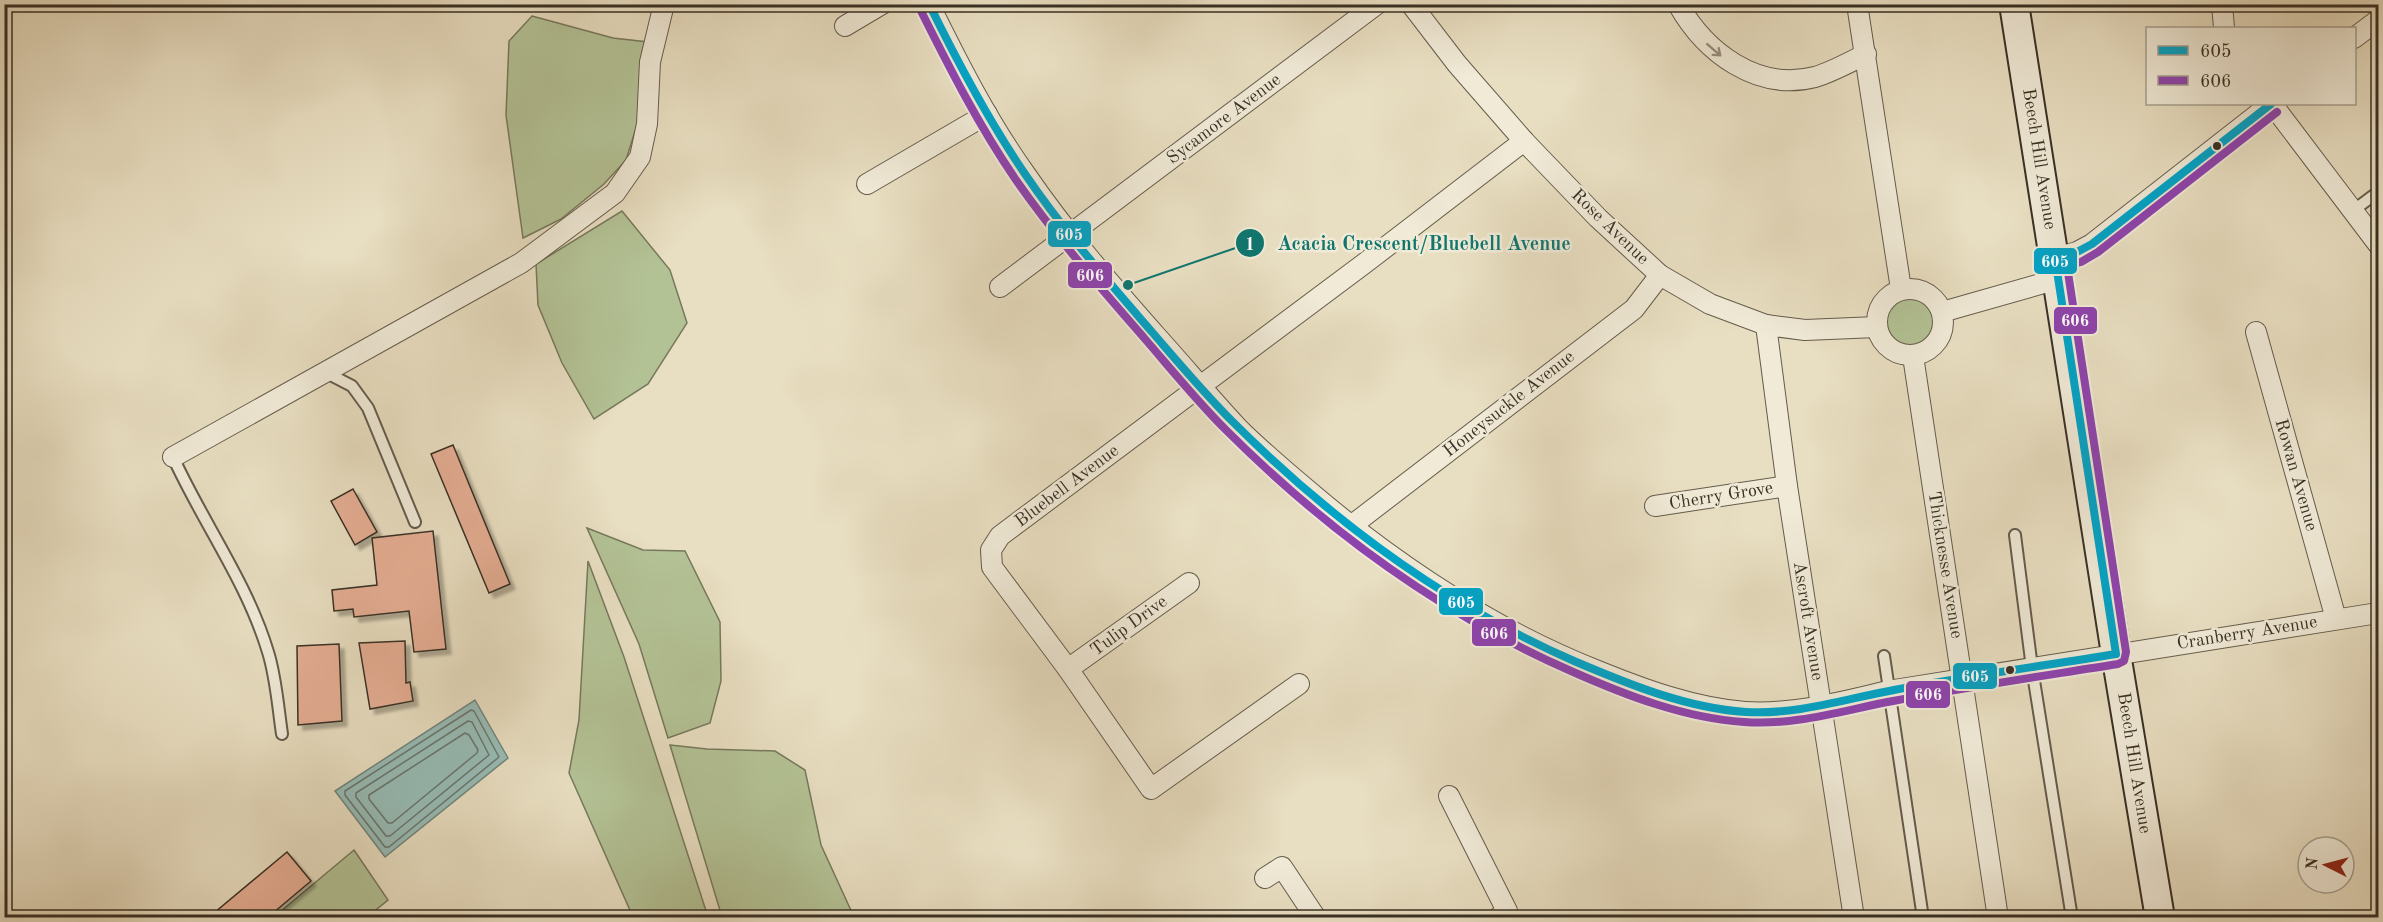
<svg xmlns="http://www.w3.org/2000/svg" width="2383" height="922" font-family="'Old Standard TT',serif">
	<style>
		.green { fill: #b3c295; stroke: #76795d; stroke-width: 1.5 }
		.water { fill: #97bcb6; stroke: #71847c; stroke-width: 1.5 }
		.lines { fill: none; stroke-linecap: round; stroke-linejoin: round }
		.shore { stroke: #68766e; stroke-width: 1.5 }
		.building { fill: #e5ad93; stroke: #393025; stroke-width: 1.5; filter: url(#shadow) }
		.lane-casing { stroke: #655c4c; stroke-width: 14 }
		.street-casing { stroke: #655c4c; stroke-width: 22 }
		.secondary-casing { stroke: #393025; stroke-width: 32 }
		.lane { stroke: #f0ead7; stroke-width: 10 }
		.street { stroke: #f0ead7; stroke-width: 20 }
		.secondary { stroke: #f0ead7; stroke-width: 28 }
		.bus-1-casing { stroke: #f0ead7; stroke-width: 12 }
		.bus-2-casing { stroke: #f0ead7; stroke-width: 12 }
		.bus-1 { stroke: #03a3c6; stroke-width: 8 }
		.bus-2 { stroke: #8e44ad; stroke-width: 8 }
		.oneway { stroke: #948d7e }
		.bus-dot { fill: #393025; stroke: #f0ead7; stroke-width: 2 }
		.labels { text-anchor: middle; dominant-baseline: central; stroke-width: 5; stroke-linejoin: round; paint-order: stroke }
		.street-label { font-size: 18px; fill: #393025; stroke: #f0ead7 }
		.leader { fill: none; stroke: #0f766e; stroke-width: 2 }
		.callout-dot { fill: #0f766e; stroke: #f0ead7; stroke-width: 2 }
		.mark-label { font-size: 18px; text-anchor: middle; font-weight: bold; fill: #fff }
		.callout-label { font-size: 20px; text-anchor: middle; font-weight: bold; fill: #0f766e; stroke: #f0ead7; stroke-width: 5; stroke-linejoin: round; paint-order: stroke }
		.line-badge { stroke: #f0ead7; stroke-width: 2 }
		.badge-label { font-size: 16px; text-anchor: middle; font-weight: bold; fill: #fff }
	</style>
	<defs>
		<filter id="shadow"><feDropShadow dx="5" dy="5" stdDeviation="1.5" flood-color="#0004"/></filter>
	</defs>
	<rect width="100%" height="100%" fill="#e8dec1"/>
	<filter id="stains"><feTurbulence type="fractalNoise" baseFrequency=".00333" numOctaves="4"/><feColorMatrix values="0 0 0 0 .2 0 0 0 0 .09 0 0 0 0 .02 0 0 0 .5 -.17"/></filter>
	<radialGradient id="worn" r=".72"><stop offset=".6" stop-color="#630" stop-opacity="0"/><stop offset="1" stop-color="#630" stop-opacity=".3"/></radialGradient>
	<g class="green">
		<polygon points="532,16 613,38 648,42 641,112 626,160 604,184 561,219 523,238 506,115 509,41"/>
		<polygon points="622,211 670,270 687,323 648,384 594,419 562,363 538,305 536,264"/>
		<circle cx="1909" cy="323" r="25"/>
		<polygon points="587,528 643,550 685,551 720,622 721,681 710,723 668,738 639,644"/>
		<polygon points="588,561 624,657 708,917 633,917 569,773 579,720"/>
		<polygon points="670,745 707,749 775,751 805,770 821,845 854,917 722,917"/>
		<polygon points="354,850 388,900 367,917 274,917"/>
	</g>
	<polygon class="water" points="475,700 508,758 385,857 335,791"/>
	<g class="lines">
		<g class="shore">
			<polygon points="471,710 474,711 499,757 389,847 385,847 345,795 345,791"/>
			<polygon points="468,721 472,722 489,755 390,836 386,836 356,797 356,793"/>
			<polygon points="465,733 469,735 478,750 477,753 392,823 388,823 369,799 369,795"/>
		</g>
	</g>
	<g class="building">
		<polygon points="453,445 510,584 489,593 431,454"/>
		<polygon points="353,489 377,532 355,545 331,501"/>
		<polygon points="433,531 446,649 414,652 409,611 354,617 353,609 334,611 332,590 377,585 372,538"/>
		<polygon points="405,641 406,683 410,682 413,701 370,709 359,643"/>
		<polygon points="339,644 342,721 298,725 297,646"/>
		<polygon points="287,852 311,881 267,918 208,918"/>
	</g>
	<g class="lines">
		<defs>
			<g id="lane">
				<polyline points="2354,210 2378,192"/>
				<polyline points="325,372 352,386 368,408 415,522"/>
				<path d="M173,457C203,523 247,582 268,652C276,677 278,707 282,734"/>
				<polyline points="2015,535 2032,668 2072,918"/>
				<polyline points="1884,656 1923,918"/>
			</g>
			<g id="street">
				<path d="M929,4C958,63 988,122 1026,175C1065,232 1112,286 1158,338C1185,368 1211,399 1238,428C1266,456 1298,482 1329,508C1411,575 1499,632 1598,671C1645,690 1694,708 1745,712C1794,715 1841,702 1888,691L2378,613"/>
				<polyline points="1411,4 1457,64 1524,141 1598,218 1660,275 1710,304 1766,325 1805,330 1877,327"/>
				<path d="M1678,4C1705,52 1757,92 1815,77C1832,72 1850,62 1866,54"/>
				<polyline points="1857,4 1901,289"/>
				<polyline points="2222,4 2224,28"/>
				<polyline points="845,26 882,4"/>
				<polyline points="2354,38 2378,20"/>
				<polyline points="2272,104 2378,244"/>
				<polyline points="867,184 987,114"/>
				<polyline points="2055,258 2077,252 2092,244 2271,104"/>
				<polyline points="1000,287 1377,4"/>
				<circle cx="1910" cy="322" r="33"/>
				<polyline points="1942,312 2058,279"/>
				<polyline points="1766,325 1787,486 1854,918"/>
				<polyline points="2256,332 2336,619"/>
				<polyline points="1913,356 1998,918"/>
				<polyline points="173,457 521,263 615,193 640,157 647,124 650,62 664,4"/>
				<polyline points="1655,506 1787,486"/>
				<polyline points="1351,526 1634,309 1660,275"/>
				<polyline points="1068,669 1189,583"/>
				<polyline points="1299,684 1151,789 1068,669 992,567 991,550 1000,536 1365,263 1524,141"/>
				<polyline points="1449,796 1507,911 1498,918"/>
				<polyline points="1265,878 1282,867 1316,918"/>
			</g>
			<polyline id="secondary" points="2014,4 2116,654 2160,918"/>
		</defs>
		<use href="#lane" class="lane-casing"/>
		<use href="#street" class="street-casing"/>
		<use href="#secondary" class="secondary-casing"/>
		<use href="#lane" class="lane"/>
		<use href="#street" class="street"/>
		<use href="#secondary" class="secondary"/>
		<defs>
			<path id="bus-1" d="M929,4C958,63 988,120 1025,174C1063,230 1108,281 1152,332C1178,362 1204,393 1232,421C1331,520 1446,605 1574,661C1628,684 1686,708 1746,712C1796,715 1845,699 1894,690C1968,676 2042,666 2116,654L2055,258L2077,252L2092,244L2271,104"/>
			<path id="bus-2" d="M920,9C949,67 979,126 1016,180C1055,236 1100,287 1145,339C1171,369 1197,401 1225,429C1325,529 1441,614 1571,671C1625,695 1684,718 1744,722C1795,726 1844,710 1893,701C1968,687 2043,676 2118,664L2124,661L2126,652L2067,266L2081,262L2098,252L2277,112"/>
		</defs>
		<use href="#bus-1" class="bus-1-casing"/>
		<use href="#bus-2" class="bus-2-casing"/>
		<use href="#bus-1" class="bus-1"/>
		<use href="#bus-2" class="bus-2"/>
	</g>
	<defs><path id="oneway-shaft" d="M-6 0H5M1.5-3L5.5 0L1.5 3" fill="none" stroke-width="1.6" stroke-linecap="round" stroke-linejoin="round" transform="scale(1.5)"/></defs>
	<use class="oneway" href="#oneway-shaft" transform="translate(1714 50) rotate(41)"/>
	<g class="bus-dot">
		<circle cx="2217" cy="146" r="5"/>
		<circle cx="2010" cy="670" r="5"/>
	</g>
	<g class="labels">
		<g class="street-label">
			<text transform="translate(1224 119) rotate(-37)">Sycamore Avenue</text>
			<text transform="translate(2039 159) rotate(81)">Beech Hill Avenue</text>
			<text transform="translate(1610 227) rotate(44)">Rose Avenue</text>
			<text transform="translate(1509 404) rotate(-38)">Honeysuckle Avenue</text>
			<text transform="translate(2296 475) rotate(74)">Rowan Avenue</text>
			<text transform="translate(1067 486) rotate(-37)">Bluebell Avenue</text>
			<text transform="translate(1721 496) rotate(-9)">Cherry Grove</text>
			<text transform="translate(1945 565) rotate(81)">Thicknesse Avenue</text>
			<text transform="translate(1808 621) rotate(81)">Ascroft Avenue</text>
			<text transform="translate(1129 626) rotate(-36)">Tulip Drive</text>
			<text transform="translate(2247 633) rotate(-9)">Cranberry Avenue</text>
			<text transform="translate(2134 763) rotate(81)">Beech Hill Avenue</text>
		</g>
	</g>
	<path class="leader" d="M1128 285L1250 243"/>
	<g class="callout-dot">
		<circle cx="1128" cy="285" r="6"/>
		<circle cx="1250" cy="243" r="15"/>
	</g>
	<g class="mark-label">
		<text x="1250" y="250">1</text>
	</g>
	<g class="callout-label">
		<text x="1424" y="250">Acacia Crescent/Bluebell Avenue</text>
	</g>
	<g class="line-badge">
		<rect x="1047" y="220" width="45" height="28" rx="6" fill="#03a3c6"/>
		<rect x="2033" y="247" width="45" height="28" rx="6" fill="#03a3c6"/>
		<rect x="1067" y="261" width="46" height="28" rx="6" fill="#8e44ad"/>
		<rect x="2053" y="306" width="45" height="29" rx="6" fill="#8e44ad"/>
		<rect x="1438" y="587" width="46" height="29" rx="6" fill="#03a3c6"/>
		<rect x="1471" y="618" width="46" height="29" rx="6" fill="#8e44ad"/>
		<rect x="1952" y="662" width="46" height="28" rx="6" fill="#03a3c6"/>
		<rect x="1905" y="680" width="46" height="29" rx="6" fill="#8e44ad"/>
	</g>
	<g class="badge-label">
		<text x="1069" y="240">605</text>
		<text x="2055" y="267">605</text>
		<text x="1090" y="281">606</text>
		<text x="2075" y="326">606</text>
		<text x="1461" y="608">605</text>
		<text x="1494" y="639">606</text>
		<text x="1975" y="682">605</text>
		<text x="1928" y="700">606</text>
	</g>
	<rect width="2383" height="922" fill="none" stroke="#e8dec1" stroke-width="24"/>
	<rect x="6" y="6" width="2371" height="910" fill="none" stroke="#393025" stroke-width="3"/>
	<rect x="12" y="12" width="2359" height="898" fill="none" stroke="#393025" stroke-width="1.5"/>
	<rect x="2146" y="27" width="210" height="78" fill="#f0ead7" stroke="#a7a090" stroke-width="1.5"/>
	<rect x="2158" y="46" width="30" height="9" fill="#03a3c6" stroke="#a7a090" stroke-width="1.5"/>
	<text x="2200" y="57" font-size="18" fill="#393025">605</text>
	<rect x="2158" y="76" width="30" height="9" fill="#8e44ad" stroke="#a7a090" stroke-width="1.5"/>
	<text x="2200" y="87" font-size="18" fill="#393025">606</text>
	<g transform="translate(2326 865) rotate(276)"><circle r="28" fill="#f0ead7" stroke="#a7a090" stroke-width="1.5"/>
	<path d="M0-4.5L10 22L0 15L-10 22Z" fill="#8f2418"/>
	<text y="-9" font-size="16" font-weight="bold" text-anchor="middle" fill="#393025">N</text>
	</g>
	<rect width="100%" height="100%" filter="url(#stains)"/>
	<rect width="100%" height="100%" fill="url(#worn)"/>
</svg>
